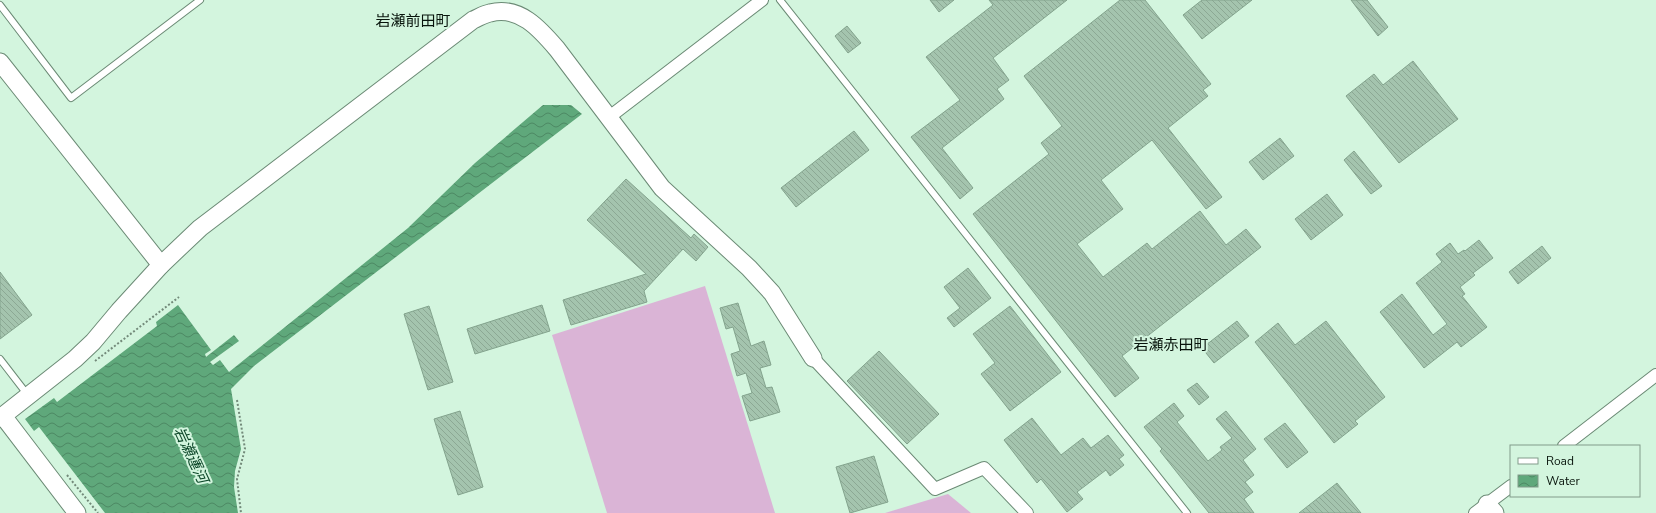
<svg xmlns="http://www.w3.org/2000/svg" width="1656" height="513" font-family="'Nunito Sans','Noto Sans JP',sans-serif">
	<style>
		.pitch { fill: #dab4d6 }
		.water { fill: url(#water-waves) }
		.building { fill: url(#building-back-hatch); stroke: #83a38d }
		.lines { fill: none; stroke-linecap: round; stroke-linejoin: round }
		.lane-casing { stroke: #6b8a75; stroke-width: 8 }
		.street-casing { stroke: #6b8a75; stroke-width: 14 }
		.secondary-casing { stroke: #6b8a75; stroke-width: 19 }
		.path { stroke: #738a7a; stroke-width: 2; stroke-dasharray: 2 2; stroke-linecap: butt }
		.lane { stroke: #fff; stroke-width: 6 }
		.street { stroke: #fff; stroke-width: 12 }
		.secondary { stroke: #fff; stroke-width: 17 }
		.labels { text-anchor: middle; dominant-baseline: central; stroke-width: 4; stroke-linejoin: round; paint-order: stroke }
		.neighbourhood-label { font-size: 15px; fill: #08140c; stroke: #d3f5de }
		.water-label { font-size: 15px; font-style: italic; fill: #0e482a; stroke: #d3f5de }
	</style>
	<defs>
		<pattern id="water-waves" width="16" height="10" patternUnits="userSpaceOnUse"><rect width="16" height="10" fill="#5fa87b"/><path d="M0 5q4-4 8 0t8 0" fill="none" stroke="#4c8863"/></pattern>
		<pattern id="building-back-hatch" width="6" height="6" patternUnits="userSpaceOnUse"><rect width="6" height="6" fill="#a4c4ae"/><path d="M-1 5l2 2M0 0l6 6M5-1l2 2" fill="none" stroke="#8ca894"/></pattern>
	</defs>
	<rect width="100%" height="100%" fill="#d3f5de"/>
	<g class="pitch">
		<polygon points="705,286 775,513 607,513 552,335"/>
		<polygon points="948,494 971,513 885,513"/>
	</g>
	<polygon class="water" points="543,105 571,105 582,114 254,366 231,389 241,449 235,471 234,487 238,513 105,513 39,427 34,431 25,419 54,398 57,402 157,326 156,322 178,305 211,350 205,354 206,357 234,335 239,341 210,362 213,365 220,360 229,372 408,228 475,163"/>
	<g class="building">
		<polygon points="930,0 954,0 939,12"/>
		<polygon points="989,0 1067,0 993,58 1009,80 997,89 1004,99 942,148 973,188 960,199 911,137 960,100 926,57 993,5"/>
		<polygon points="1120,0 1145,0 1211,84 1203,90 1208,96 1168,128 1222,197 1206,209 1152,140 1101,180 1123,209 1077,244 1103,277 1147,243 1152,249 1200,211 1226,245 1246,229 1261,247 1122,356 1139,378 1115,397 973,214 1049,154 1041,143 1062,126 1024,76"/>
		<polygon points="1202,0 1252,0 1202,39 1183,15"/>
		<polygon points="1351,0 1367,0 1388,27 1378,36"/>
		<polygon points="847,26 861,43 848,53 835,36"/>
		<polygon points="1413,61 1458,119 1399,163 1346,96 1374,74 1383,85"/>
		<polygon points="854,131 869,150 796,207 781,188"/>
		<polygon points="1280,138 1294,156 1263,180 1249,162"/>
		<polygon points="1354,151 1382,186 1371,194 1344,160"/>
		<polygon points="626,179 691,238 694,234 708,247 696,261 683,249 644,291 647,302 571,325 563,300 646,274 587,220"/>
		<polygon points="1327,194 1343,215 1311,240 1295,219"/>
		<polygon points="1479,240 1493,258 1473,273 1475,275 1460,287 1465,294 1462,296 1487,327 1461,347 1457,342 1424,368 1380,312 1402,294 1433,335 1447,324 1416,283 1442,262 1436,254 1450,243 1458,254 1464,250 1465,251"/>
		<polygon points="1542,246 1551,258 1518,284 1509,272"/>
		<polygon points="968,268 991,298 954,327 947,318 960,308 944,287"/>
		<polygon points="0,272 32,315 0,339"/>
		<polygon points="738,303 751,346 764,341 771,365 760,368 766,388 772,387 780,412 750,421 742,396 752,393 746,373 737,376 731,354 740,351 733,327 726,329 720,308"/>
		<polygon points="542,305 550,331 475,354 467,329"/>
		<polygon points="429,306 453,382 428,390 404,314"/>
		<polygon points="1010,306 1061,372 1010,411 981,374 995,363 973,334"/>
		<polygon points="1237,321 1249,336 1214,363 1202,348"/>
		<polygon points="1326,321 1385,397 1355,421 1358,424 1334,443 1255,342 1278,323 1295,345"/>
		<polygon points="879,351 939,414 907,444 847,381"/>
		<polygon points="1197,383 1209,397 1199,405 1187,390"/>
		<polygon points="1174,403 1184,416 1177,422 1208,461 1222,450 1220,447 1232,438 1216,419 1226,411 1256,449 1243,460 1254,475 1245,482 1253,492 1244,499 1254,513 1209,513 1160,451 1162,449 1144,427"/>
		<polygon points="460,411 483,487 458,495 434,419"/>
		<polygon points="1032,418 1061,455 1083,438 1091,448 1108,435 1124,455 1119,459 1124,465 1110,476 1106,470 1077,492 1083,499 1067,512 1041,479 1037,483 1004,440"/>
		<polygon points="1285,423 1308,452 1287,468 1264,439"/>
		<polygon points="874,456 888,502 850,513 836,467"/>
		<polygon points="1337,483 1361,513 1299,513"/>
	</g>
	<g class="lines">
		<defs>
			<g id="lane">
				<polyline points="780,0 1187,513"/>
				<polyline points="0,5 71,98 200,0"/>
				<polyline points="0,359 27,394"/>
			</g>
			<g id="street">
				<polyline points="608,118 762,0"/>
				<polyline points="813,358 935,489 984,468 1027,513"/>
				<polyline points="1564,446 1656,375"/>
				<polyline points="1475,513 1511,486"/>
			</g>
			<g id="secondary">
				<polyline points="0,62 161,265"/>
				<polyline points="3,416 77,513"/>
				<path d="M0,418L75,359L93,342L119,311L161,265L200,228L473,20C478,18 484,14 490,13C519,5 540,29 557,49L662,188L749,268L772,293L813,358"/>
				<polyline points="1487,504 1495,513"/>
			</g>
		</defs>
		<use href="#lane" class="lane-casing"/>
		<use href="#street" class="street-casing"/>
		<use href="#secondary" class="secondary-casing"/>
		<g class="path">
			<polyline points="95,361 179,297"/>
			<polyline points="237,400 245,449 237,479 241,513"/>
			<polyline points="67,475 98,513"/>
		</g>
		<use href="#lane" class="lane"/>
		<use href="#street" class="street"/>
		<use href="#secondary" class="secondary"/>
	</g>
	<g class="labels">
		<g class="neighbourhood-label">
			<text x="413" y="21">岩瀬前田町</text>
			<text x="1171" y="345">岩瀬赤田町</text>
		</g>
		<g class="water-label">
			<text transform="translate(191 455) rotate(65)">岩瀬運河</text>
		</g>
	</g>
	<rect x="1510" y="445" width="130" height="52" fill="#d3f5de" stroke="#829b8a"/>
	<rect x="1518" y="458" width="20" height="6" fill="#ffffff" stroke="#829b8a"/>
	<text x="1546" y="465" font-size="12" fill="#08140c">Road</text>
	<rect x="1518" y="475" width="20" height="12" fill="url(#water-waves)" stroke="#829b8a"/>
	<text x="1546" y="485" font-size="12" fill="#08140c">Water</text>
</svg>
